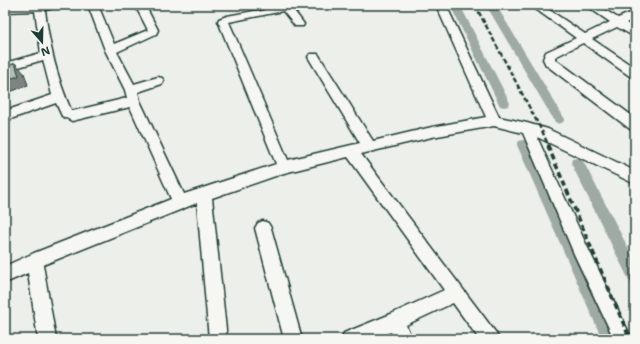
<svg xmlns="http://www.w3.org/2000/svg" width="640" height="344" font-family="'Shantell Sans',sans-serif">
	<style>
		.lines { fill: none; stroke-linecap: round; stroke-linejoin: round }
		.canal { fill: #9faaa4; fill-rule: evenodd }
		.minor-casing { stroke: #1f3d34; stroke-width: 3 }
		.minor { fill: #f6f6f2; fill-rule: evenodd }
		.rail-far1 { stroke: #1f3d34; stroke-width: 2.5; stroke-dasharray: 5 2.5; stroke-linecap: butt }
		.rail { stroke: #1f3d34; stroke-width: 3.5; stroke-dasharray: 6 3.5; stroke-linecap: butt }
		.wall { fill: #9ba39e; stroke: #1f3d34 }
		.shaded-wall { fill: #7e8481; stroke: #1f3d34 }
		.building { fill: #b4bdb8; stroke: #1f3d34 }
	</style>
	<rect width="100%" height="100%" fill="#edefea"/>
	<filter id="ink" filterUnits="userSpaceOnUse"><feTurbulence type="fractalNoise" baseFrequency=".025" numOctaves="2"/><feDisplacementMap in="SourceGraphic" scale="8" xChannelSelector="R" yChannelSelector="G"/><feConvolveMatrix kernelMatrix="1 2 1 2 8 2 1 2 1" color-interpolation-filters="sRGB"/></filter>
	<g filter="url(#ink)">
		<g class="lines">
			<g class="canal">
				<polygon points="450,5 460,5 510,103 508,106 504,107 500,106"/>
				<polygon points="486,5 496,5 563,116 565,119 563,122 559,124 555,122"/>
				<polygon points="523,140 527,141 529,145 618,339 602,339 517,145 519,141"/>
				<polygon points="577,158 582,159 635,261 635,285 630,282 571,163 572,159"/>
			</g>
			<defs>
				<g id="minor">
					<path d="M60,5L59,7L45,10C49,45 57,78 71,110L73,111L127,98L125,90L105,50L88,5H98L114,44L148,30L135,5H145L158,30L156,34L117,52L134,84L158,77L162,78L164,81L162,84L138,92L140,101L184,194L276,164L218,21L219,19L227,16L286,5L292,8L304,24L303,26H295L283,11L229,22L288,160L360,143L308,57L310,54H318L373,141L432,127L486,117L436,5H446L499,117L527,123L548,129L635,171V184L537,137L586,244L632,339H614L574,254L523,133L494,126L432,137L361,154L496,333L499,339H479L453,303L406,325L412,339H394L391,332L372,339H341L344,333L391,314L444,290L348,157L284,173L212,198L227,339H209L197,203L43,265L56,339H38L28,273L5,283V266L34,253L171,199L130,107L72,121L62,116L56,103L5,121V111L52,95L43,60L5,71V63L41,53L35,11L5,12V6Z"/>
					<polygon points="530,5 542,5 585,34 610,22 585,5 597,5 618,18 635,11 635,18 626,23 635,28 635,37 617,27 592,39 635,68 635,78 631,77 583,43 555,57 555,59 635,118 635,130 630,129 546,65 543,59 546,52 576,38"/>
					<polygon points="263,221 268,223 271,228 302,339 284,339 255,228 258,223"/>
				</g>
			</defs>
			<use href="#minor" class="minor-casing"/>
			<use href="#minor" class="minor"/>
			<polyline class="rail-far1" points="475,5 543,133 549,147"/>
			<polyline class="rail" points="548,146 630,339"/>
		</g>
		<polygon class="wall" points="255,5 276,5 260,11"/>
		<g class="shaded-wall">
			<polygon points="242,5 253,5 243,9"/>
			<polygon points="259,5 276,5 260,11"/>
			<polygon points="15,63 24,73 28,85 5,94 5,80"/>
		</g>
		<polygon class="building" points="15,63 19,76 5,80 5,67"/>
	</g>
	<rect width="640" height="344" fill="none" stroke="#f6f6f2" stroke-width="20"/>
	<rect x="10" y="10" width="620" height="324" fill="none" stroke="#1f3d34" stroke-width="1.5" filter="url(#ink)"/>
	<g transform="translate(42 42) rotate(160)" stroke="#f6f6f2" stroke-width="3" paint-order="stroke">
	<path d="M0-3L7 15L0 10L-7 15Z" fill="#1f3d34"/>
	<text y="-6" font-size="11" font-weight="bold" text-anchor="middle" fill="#1f3d34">N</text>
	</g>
</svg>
